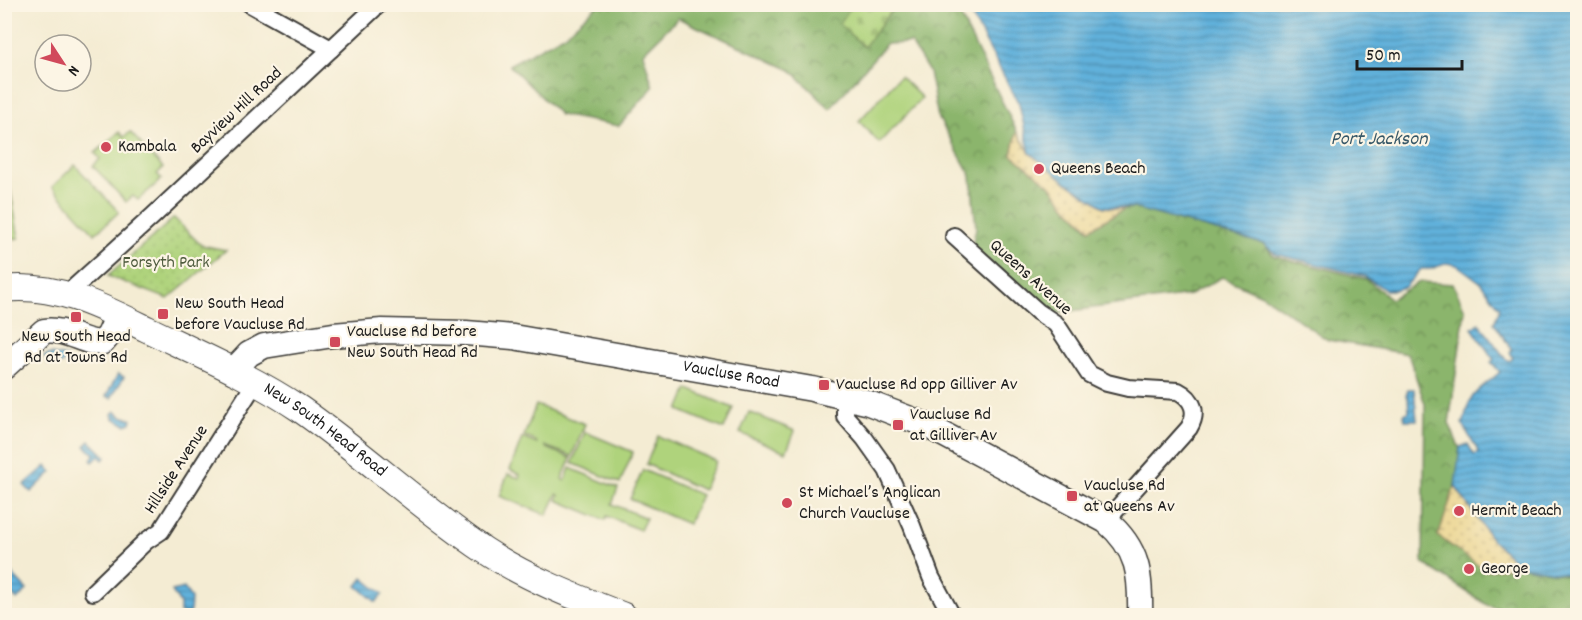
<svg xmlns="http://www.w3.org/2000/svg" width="1582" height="620" font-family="Dekko,sans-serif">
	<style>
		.grass { fill: url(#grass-dots); stroke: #66784c; stroke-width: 1.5 }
		.forest { fill: url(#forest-crowns); stroke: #546844; stroke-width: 1.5 }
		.sand { fill: url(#sand-dots); stroke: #857b5d; stroke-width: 1.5 }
		.cemetery { fill: url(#cemetery-stones); stroke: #66784c; stroke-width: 1.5 }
		.pitch { fill: #afd37c; stroke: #66784c; stroke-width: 1.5 }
		.water { fill: url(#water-rules); stroke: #3e667c; stroke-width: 1.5 }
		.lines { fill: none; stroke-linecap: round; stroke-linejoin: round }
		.street-casing { stroke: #3c3b37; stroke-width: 20 }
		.secondary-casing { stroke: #3c3b37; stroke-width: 27 }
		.primary-casing { stroke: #3c3b37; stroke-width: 28 }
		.street { stroke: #fff; stroke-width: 16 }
		.secondary { stroke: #fff; stroke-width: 24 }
		.primary { stroke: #fff; stroke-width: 26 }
		.poi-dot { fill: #d1495b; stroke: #fcf5e5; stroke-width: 2 }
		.labels { text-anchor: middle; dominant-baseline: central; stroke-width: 4.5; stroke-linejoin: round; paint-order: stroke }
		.street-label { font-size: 18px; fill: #1c1c1c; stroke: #fcf5e5 }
		.poi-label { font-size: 18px; fill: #1c1c1c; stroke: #fcf5e5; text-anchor: start }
		.park-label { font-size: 18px; fill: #4f5c3e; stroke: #fcf5e5 }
		.water-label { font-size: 20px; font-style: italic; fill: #375868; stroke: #fcf5e5 }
	</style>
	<defs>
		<pattern id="grass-dots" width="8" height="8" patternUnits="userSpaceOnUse" patternTransform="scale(1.5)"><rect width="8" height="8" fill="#afd37c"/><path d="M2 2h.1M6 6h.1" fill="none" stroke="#96b56b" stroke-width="1.8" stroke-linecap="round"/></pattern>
		<pattern id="forest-crowns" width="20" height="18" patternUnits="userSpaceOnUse" patternTransform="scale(1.5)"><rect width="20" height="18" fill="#8bb56c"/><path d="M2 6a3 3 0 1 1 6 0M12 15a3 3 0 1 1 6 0" fill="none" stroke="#719258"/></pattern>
		<pattern id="sand-dots" width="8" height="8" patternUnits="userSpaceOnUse" patternTransform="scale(1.5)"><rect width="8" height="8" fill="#eeda9e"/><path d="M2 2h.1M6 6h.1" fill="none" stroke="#ccba88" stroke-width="1.8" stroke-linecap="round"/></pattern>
		<pattern id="cemetery-stones" width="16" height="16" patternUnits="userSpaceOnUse" patternTransform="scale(1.5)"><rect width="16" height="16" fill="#afd37c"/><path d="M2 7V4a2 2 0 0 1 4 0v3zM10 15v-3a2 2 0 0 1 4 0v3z" fill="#96b56b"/></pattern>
		<pattern id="water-rules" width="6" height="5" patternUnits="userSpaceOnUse" patternTransform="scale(1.5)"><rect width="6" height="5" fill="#60b1db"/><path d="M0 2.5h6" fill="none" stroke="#4e8fb1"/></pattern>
	</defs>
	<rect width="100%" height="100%" fill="#fcf5e5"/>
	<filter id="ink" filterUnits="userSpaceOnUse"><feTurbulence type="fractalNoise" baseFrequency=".0167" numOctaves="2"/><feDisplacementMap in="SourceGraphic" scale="12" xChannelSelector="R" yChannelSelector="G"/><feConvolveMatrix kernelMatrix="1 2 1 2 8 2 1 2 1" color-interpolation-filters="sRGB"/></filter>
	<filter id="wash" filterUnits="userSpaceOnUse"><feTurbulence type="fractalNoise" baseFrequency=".008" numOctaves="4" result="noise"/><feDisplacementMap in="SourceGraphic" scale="24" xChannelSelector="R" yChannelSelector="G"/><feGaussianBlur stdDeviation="1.35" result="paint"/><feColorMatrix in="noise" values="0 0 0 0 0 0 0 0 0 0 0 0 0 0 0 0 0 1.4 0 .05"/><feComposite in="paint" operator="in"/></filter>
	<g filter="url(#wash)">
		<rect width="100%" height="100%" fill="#f4ecd3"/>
		<polygon class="grass" points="174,218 201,245 226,250 168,299 108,276"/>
		<polygon class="forest" points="598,5 955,5 1017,132 1012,155 1050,185 1067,207 1089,229 1124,209 1134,208 1264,244 1274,256 1366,279 1391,299 1419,282 1453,284 1465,310 1449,423 1468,469 1486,571 1520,566 1566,575 1577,574 1577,615 1521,615 1487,605 1423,563 1425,404 1408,354 1328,340 1262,295 1222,277 1190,295 1048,314 972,247 976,228 971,176 938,117 929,72 911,43 886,44 830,109 791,70 678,18 643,53 653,87 619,126 560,115 509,65 564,35"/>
		<g class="sand">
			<polygon points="1017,132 1030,153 1066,182 1104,207 1124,209 1090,229 1067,207 1050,185 1012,155"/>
			<polygon points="1455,486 1492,540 1520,566 1486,571 1438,536"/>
		</g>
		<polygon class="cemetery" points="852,5 896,5 864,47 839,24"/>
		<g class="pitch">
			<polygon points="900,76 922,98 879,143 859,121"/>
			<polygon points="119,132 124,137 130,132 163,168 157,174 162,179 138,200 133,196 126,202 93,166 100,159 95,153"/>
			<polygon points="75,165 119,212 95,234 52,187"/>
			<polygon points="5,177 8,177 19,238 5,240"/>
			<polygon points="688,389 733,408 724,429 679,410"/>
			<polygon points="536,405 585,424 572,456 545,446 546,448 571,458 562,479 565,481 570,468 618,488 612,504 646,518 640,530 607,516 605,520 557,500 559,495 557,494 547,515 499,496 508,474 519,478 520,475 510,470 522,438 537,444 536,441 524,436"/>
			<polygon points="749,412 795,431 786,452 740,433"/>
			<polygon points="585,432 633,452 620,483 572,463"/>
			<polygon points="658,436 716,461 703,490 646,464"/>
			<polygon points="643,470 701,495 688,524 630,499"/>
		</g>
		<g class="water">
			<path d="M964,5H1577V576L1520,566L1492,540L1455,486L1460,447L1468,444L1474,455L1479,453L1462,423L1464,422C1469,391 1479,391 1500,372L1491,362L1494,360L1472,328L1479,323L1505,358L1509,361L1513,358L1510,352L1512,350L1494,323L1500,308L1480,282L1457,265L1447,263L1431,269H1421L1405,287L1394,290H1386L1364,276L1276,254L1264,244L1134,208L1104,207L1066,182L1030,153L1019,104L970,13Z"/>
			<polygon points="51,354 67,357 62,364 48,364 44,356"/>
			<polygon points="118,374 124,377 111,398 106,396"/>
			<polygon points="1408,389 1414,389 1417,420 1405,420 1404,414 1409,412 1408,397 1406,396"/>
			<polygon points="115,411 121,416 132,419 131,423 126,425 113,418 112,414"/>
			<polygon points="90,441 106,457 103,460 99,456 93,462 91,460 94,454 85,446"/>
			<polygon points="46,466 52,472 31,492 24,485"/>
			<polygon points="11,573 27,590 17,600 5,588 5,579"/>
			<polygon points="363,578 383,594 376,602 357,586"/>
			<polygon points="184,588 191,598 190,614 180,613 180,604 172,591"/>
		</g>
	</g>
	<g filter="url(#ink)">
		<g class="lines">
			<defs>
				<g id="street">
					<polyline points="250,4 331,49"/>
					<path d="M954,236L1038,312L1056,324L1089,374L1107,383L1128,388L1178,391C1194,399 1198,413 1189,428L1106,521"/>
					<polyline points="67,294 153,216 379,4"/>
					<polyline points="845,397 845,416 865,439 887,470 912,526 931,577 952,616"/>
					<polyline points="93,592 146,541 161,531 255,383"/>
				</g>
				<g id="secondary">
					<path d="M4,367L44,331C66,327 87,346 103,342L109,335L118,315"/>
					<path id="s1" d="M233,371L249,354L264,346L333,335L382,331L466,333L513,337L812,389L866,402L926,425L1106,521C1139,549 1141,575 1140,616"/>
				</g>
				<g id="primary">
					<path id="s2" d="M4,289C56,283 102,307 147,329C199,354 252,377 300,409C363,453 420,507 484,550C528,579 575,597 624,616"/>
				</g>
			</defs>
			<use href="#street" class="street-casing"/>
			<use href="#secondary" class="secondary-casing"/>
			<use href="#primary" class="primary-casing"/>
			<use href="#street" class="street"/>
			<use href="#secondary" class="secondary"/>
			<use href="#primary" class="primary"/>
		</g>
	</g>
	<g class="poi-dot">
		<circle cx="106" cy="147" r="6"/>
		<circle cx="1039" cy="169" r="6"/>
		<rect x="157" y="308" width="12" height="12" rx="3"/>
		<rect x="70" y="311" width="12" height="12" rx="3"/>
		<rect x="329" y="336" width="12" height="12" rx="3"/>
		<rect x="818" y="379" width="12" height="12" rx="3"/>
		<rect x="892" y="419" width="12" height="12" rx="3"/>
		<rect x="1066" y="490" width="12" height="12" rx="3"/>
		<circle cx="787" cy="503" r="6"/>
		<circle cx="1459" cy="511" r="6"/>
		<circle cx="1469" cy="569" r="6"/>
	</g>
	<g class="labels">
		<g class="street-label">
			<text transform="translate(237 111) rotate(-43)">Bayview Hill Road</text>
			<text transform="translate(1030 278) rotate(42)">Queens Avenue</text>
			<text stroke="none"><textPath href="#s1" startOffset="512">Vaucluse Road</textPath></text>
			<text stroke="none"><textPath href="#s2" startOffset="356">New South Head Road</textPath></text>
			<text transform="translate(177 470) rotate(-57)">Hillside Avenue</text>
		</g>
		<g class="poi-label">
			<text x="118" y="147">Kambala</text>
			<text x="1051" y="169">Queens Beach</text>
			<text x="175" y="304">New South Head<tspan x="175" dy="21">before Vaucluse Rd</tspan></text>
			<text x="347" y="332">Vaucluse Rd before<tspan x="347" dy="21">New South Head Rd</tspan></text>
			<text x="76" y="337" text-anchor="middle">New South Head<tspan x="76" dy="21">Rd at Towns Rd</tspan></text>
			<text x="836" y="385">Vaucluse Rd opp Gilliver Av</text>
			<text x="910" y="415">Vaucluse Rd<tspan x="910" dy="21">at Gilliver Av</tspan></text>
			<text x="1084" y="486">Vaucluse Rd<tspan x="1084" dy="21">at Queens Av</tspan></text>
			<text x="799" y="493">St Michael’s Anglican<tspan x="799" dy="21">Church Vaucluse</tspan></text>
			<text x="1471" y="511">Hermit Beach</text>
			<text x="1481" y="569">George</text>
		</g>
		<g class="park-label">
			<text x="166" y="263">Forsyth Park</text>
		</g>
		<g class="water-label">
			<text x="1379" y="140">Port Jackson</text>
		</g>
	</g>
	<rect width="1582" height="620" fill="none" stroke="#fcf5e5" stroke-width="24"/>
	<g transform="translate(63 63) rotate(126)"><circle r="28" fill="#fcf5e5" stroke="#a29e95" stroke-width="1.5"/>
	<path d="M0-4.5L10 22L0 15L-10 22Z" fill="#d1495b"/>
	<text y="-9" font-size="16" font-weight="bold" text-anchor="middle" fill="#1c1c1c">N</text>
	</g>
	<path d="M1357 60v9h105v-9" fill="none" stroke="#1c1c1c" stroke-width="3"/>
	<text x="1366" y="60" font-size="18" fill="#1c1c1c" stroke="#fcf5e5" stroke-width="4.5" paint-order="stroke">50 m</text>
</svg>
